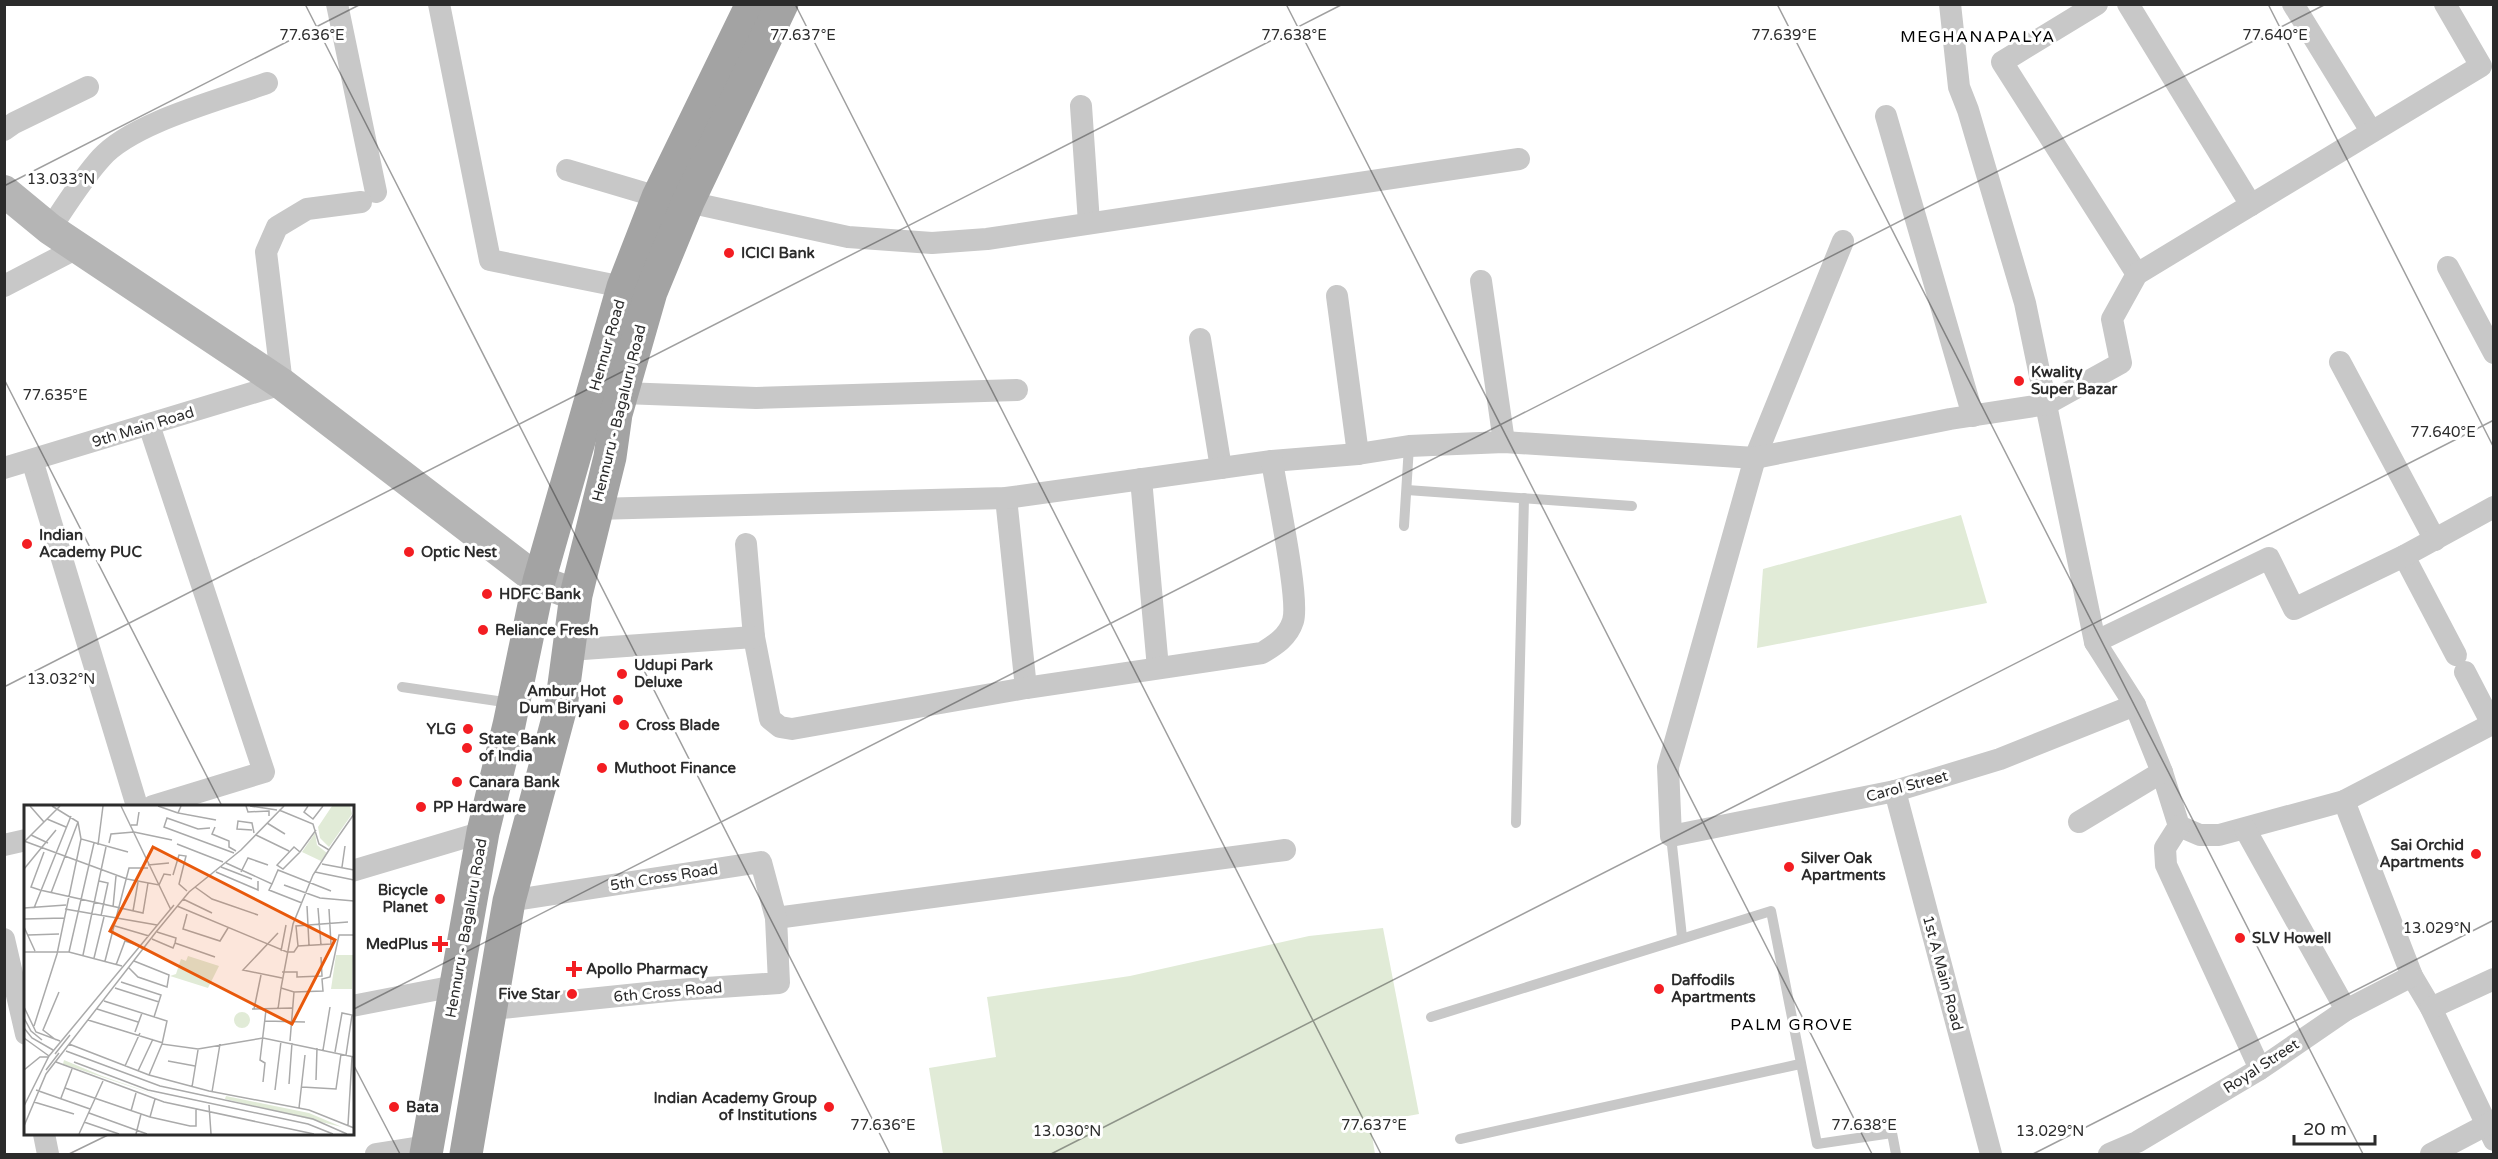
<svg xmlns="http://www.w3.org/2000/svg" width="2498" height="1159" font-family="'Varela Round',sans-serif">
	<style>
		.green { fill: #e1ebd7 }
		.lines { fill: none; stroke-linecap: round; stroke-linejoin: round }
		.lane { stroke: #c8c8c8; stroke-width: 10 }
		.street { stroke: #c8c8c8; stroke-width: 22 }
		.secondary { stroke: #b5b5b5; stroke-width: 32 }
		.primary { stroke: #a3a3a3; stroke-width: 33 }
		.ticks { fill: none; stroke: #2b2b2b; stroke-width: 1.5; stroke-opacity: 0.45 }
		.poi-dot { fill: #f31d22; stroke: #fff; stroke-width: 2 }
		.labels { text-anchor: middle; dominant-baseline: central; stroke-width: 6; stroke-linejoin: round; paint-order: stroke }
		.poi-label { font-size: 15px; font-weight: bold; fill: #2b2b2b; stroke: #fff; text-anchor: start }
		.street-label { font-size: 15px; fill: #2b2b2b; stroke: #fff }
		.neighbourhood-label { font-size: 16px; letter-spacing: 1.5px; fill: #000; stroke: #fff }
		.inset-road { fill: none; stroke: #aaa; stroke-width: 1.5 }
		.view { fill: #e8590c; fill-opacity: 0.15; stroke: #e8590c; stroke-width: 3 }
		.inset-edge { fill: none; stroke: #2b2b2b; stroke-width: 3 }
		.ticks-label { font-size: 15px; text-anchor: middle; fill: #2b2b2b; stroke: #fff; stroke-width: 6; stroke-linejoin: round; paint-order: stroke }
	</style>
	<rect width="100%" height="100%" fill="#fff"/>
	<g class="green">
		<polygon points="1961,515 1987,603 1757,648 1763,569"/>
		<polygon points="1383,928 1419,1114 1370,1123 1375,1154 943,1154 929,1068 996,1057 987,997 1130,976 1309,936"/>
	</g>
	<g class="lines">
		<g class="lane">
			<polyline points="1407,490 1632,506"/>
			<polyline points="1404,526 1409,446"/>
			<polyline points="402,687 511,703"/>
			<polyline points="1516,823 1524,498"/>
			<polyline points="1671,836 1682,937"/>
			<polyline points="1431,1017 1771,911 1817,1144 1892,1133 1896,1154"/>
			<polyline points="1460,1139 1800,1064"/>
		</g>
		<g class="street">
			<polyline points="337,4 376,192"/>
			<polyline points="439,4 490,260 623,287"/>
			<polyline points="1950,4 1959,87 1968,110 2025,303 2095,642 2135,705 2162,772 2179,826 2200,835 2219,835 2344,801 2494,723"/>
			<polyline points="2097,4 2002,62 2137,274"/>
			<polyline points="2128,4 2251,205"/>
			<polyline points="2293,4 2371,131"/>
			<polyline points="1081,106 1089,223"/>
			<polyline points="1886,116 1973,416"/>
			<polyline points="4,130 14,123 88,87"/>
			<polyline points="567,170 658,197"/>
			<polyline points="688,202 848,237 932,243 987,239 1519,159"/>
			<path d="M50,229C66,205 82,179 101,158C133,122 221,100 267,83"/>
			<polyline points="1843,241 1755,458 1668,767 1671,836 1895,791 2000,759 2135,705"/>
			<polyline points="2448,267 2494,353"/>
			<polyline points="1481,281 1504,442"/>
			<polyline points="4,286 79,247"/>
			<polyline points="1337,296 1358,454"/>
			<polyline points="1200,339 1221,468"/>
			<polyline points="2340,362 2435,540"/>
			<polyline points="623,393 756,398 1017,390"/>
			<polyline points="149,425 264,772 153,806"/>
			<polyline points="32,460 137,806"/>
			<polyline points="4,468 282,384 266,252 277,227 307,209 361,202"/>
			<polyline points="1141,479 1158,668"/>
			<polyline points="1006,498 1026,688"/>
			<polyline points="595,509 1006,498 1272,461 1358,454 1409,446 1504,442 1755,458 1950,419 2047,404 2121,363 2112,319 2137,274 2481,66 2445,4"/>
			<path d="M746,544L754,637L770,719L780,727L792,729L1026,688L1262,653C1275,645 1288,637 1293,621C1300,599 1276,489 1272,461"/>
			<polyline points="2404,556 2456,655"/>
			<polyline points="2095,642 2269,558 2294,609 2404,556 2494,507"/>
			<polyline points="569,650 754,637"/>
			<polyline points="2465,672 2492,724"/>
			<polyline points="1895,791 1991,1154"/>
			<polyline points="2344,801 2412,976 2431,1008 2494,1140"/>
			<polyline points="2079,822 2162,772"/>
			<polyline points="2179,826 2165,848 2166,865 2260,1069"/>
			<polyline points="2245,829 2346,1010"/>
			<polyline points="4,845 26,840"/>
			<polyline points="352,871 483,832"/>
			<polyline points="776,918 1285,850"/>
			<polyline points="4,939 26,1034"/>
			<polyline points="352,1006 455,986"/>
			<polyline points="2431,1008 2494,979"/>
			<polyline points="492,1009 677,990 779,983 776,918 761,862 509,901"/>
			<polyline points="44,1134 48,1154"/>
			<polyline points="376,1154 427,1146"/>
			<polyline points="2109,1154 2137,1142 2260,1069 2346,1010 2412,976"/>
			<polyline points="2431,1154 2494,1121"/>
		</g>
		<polyline class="secondary" points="4,191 50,229 282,384 539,581 576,595"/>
		<g class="primary">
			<polyline points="426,1154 483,832 509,725 539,581 623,287 658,197 752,4"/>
			<polyline points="466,1154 509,901 561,707 576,595 610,457 616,414 651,292 688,202 782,4"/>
		</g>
	</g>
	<path class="ticks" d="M305,4L890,1154M795,4L1381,1154M1286,4L1872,1154M1777,4L2363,1154M2268,4L2494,448M4,186L361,4M4,379L222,806M4,687L1343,4M352,1010L2326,4M352,1062L400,1154M69,1154L110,1134M1051,1154L2494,420M2033,1154L2494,920"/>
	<g class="poi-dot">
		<circle cx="729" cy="253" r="6"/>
		<circle cx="2019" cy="381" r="6"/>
		<circle cx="27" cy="544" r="6"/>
		<circle cx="409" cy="552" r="6"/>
		<circle cx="487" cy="594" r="6"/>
		<circle cx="483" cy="630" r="6"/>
		<circle cx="622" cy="674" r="6"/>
		<circle cx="618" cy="700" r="6"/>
		<circle cx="624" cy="725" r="6"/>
		<circle cx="468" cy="729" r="6"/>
		<circle cx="467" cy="748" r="6"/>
		<circle cx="602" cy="768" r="6"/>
		<circle cx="457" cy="782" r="6"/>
		<circle cx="421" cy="807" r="6"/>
		<circle cx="2476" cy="854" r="6"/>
		<circle cx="1789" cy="867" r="6"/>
		<circle cx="440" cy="899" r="6"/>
		<circle cx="2240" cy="938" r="6"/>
		<path d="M437 935h6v6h6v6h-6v6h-6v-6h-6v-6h6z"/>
		<path d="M571 960h6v6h6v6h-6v6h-6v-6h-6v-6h6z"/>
		<circle cx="1659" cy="989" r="6"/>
		<circle cx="572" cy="994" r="6"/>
		<circle cx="394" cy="1107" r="6"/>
		<circle cx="829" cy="1107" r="6"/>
	</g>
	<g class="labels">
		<g class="poi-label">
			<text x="741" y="253">ICICI Bank</text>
			<text x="2031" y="372">Kwality<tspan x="2031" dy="17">Super Bazar</tspan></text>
			<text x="39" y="535">Indian<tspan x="39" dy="17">Academy PUC</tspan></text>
			<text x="421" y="552">Optic Nest</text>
			<text x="499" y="594">HDFC Bank</text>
			<text x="495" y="630">Reliance Fresh</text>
			<text x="634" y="665">Udupi Park<tspan x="634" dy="17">Deluxe</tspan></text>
			<text x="606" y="691" text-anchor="end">Ambur Hot<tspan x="606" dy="17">Dum Biryani</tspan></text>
			<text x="636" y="725">Cross Blade</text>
			<text x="456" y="729" text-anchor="end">YLG</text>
			<text x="479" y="739">State Bank<tspan x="479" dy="17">of India</tspan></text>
			<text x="614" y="768">Muthoot Finance</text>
			<text x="469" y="782">Canara Bank</text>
			<text x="433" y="807">PP Hardware</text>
			<text x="2464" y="845" text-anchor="end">Sai Orchid<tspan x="2464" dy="17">Apartments</tspan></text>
			<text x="1801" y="858">Silver Oak<tspan x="1801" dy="17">Apartments</tspan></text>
			<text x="428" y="890" text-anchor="end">Bicycle<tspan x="428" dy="17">Planet</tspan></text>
			<text x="2252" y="938">SLV Howell</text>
			<text x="428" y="944" text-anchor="end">MedPlus</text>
			<text x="586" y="969">Apollo Pharmacy</text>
			<text x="1671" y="980">Daffodils<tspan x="1671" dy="17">Apartments</tspan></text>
			<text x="560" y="994" text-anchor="end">Five Star</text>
			<text x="817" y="1098" text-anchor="end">Indian Academy Group<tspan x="817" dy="17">of Institutions</tspan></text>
			<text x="406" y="1107">Bata</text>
		</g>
		<g class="street-label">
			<text transform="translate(607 345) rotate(-74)">Hennur Road</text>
			<text transform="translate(619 413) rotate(-76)">Hennuru - Bagaluru Road</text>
			<text transform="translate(143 427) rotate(-17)">9th Main Road</text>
			<text transform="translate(1907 786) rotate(-15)">Carol Street</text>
			<text transform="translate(664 877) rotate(-9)">5th Cross Road</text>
			<text transform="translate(466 928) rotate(-80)">Hennuru - Bagaluru Road</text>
			<text transform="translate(1943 973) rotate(75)">1st A Main Road</text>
			<text transform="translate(668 992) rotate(-5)">6th Cross Road</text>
			<text transform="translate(2261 1066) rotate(-33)">Royal Street</text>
		</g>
		<g class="neighbourhood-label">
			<text x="1978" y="37">MEGHANAPALYA</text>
			<text x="1792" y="1025">PALM GROVE</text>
		</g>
	</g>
	<g transform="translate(24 805)">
		<rect width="330" height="330" fill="#fff"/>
		<path d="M308,1H326L328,9L305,42L296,33L294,22ZM291,28L293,40L303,48L297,56L278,47ZM312,150H329L328,184H307ZM164,151L195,161L184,183L146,171L152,169L157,154L162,156ZM210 215a8 8 0 1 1 16 0a8 8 0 1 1-16 0ZM40,255L78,271L141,293L39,259ZM202,291L285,308L318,322L201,294Z" fill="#e1ebd7"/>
		<path class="inset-road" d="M6,1L20,17M28,1L54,17L57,34L104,47M97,1L147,105M134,1L154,8M157,1L154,8L192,15M222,1L224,7L245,6V11M226,1L253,5M284,1L280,7L289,14L299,1M255,5L289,19L295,39L305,45L330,9M23,14L42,22M243,18L261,29M107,20H113L115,7M191,22L188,29L205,36V42L212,46M186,23L174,24L143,13L140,22L210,48M228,25L213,24L214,16L228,18L230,28M7,30L24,38M232,30L265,46M0,36L103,74L135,80L140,69L147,70M0,37L36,1M85,38L87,29L110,27L148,35M153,39L199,57M74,40L79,1M305,45L289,70L269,119L257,183L270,187L299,186L298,174L306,172L315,130H330M20,47L7,82L16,85L119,108L124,78M276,47L259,64L253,60L270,42L276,47L292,25M202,58L248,79L254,65L307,86M298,59L330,65M124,60L145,58M197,62L228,74M318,62L321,41M0,64L32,25M192,67L234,85V76M217,67L224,53L244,60M291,67L330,75M149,70L155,50L162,51L155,79L163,86M75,76L84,78L77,111M248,79L245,85L278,98M260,80L296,93L330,96M171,82L188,94L234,110M27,88L54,17M159,94L188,108M153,101L263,147H270L274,141L307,139L305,104M283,101L285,140M89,102L92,71M0,103L42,100M10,103L47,11M294,103L297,140M41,104L133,120M109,106L114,77M163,109L159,124L196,136L204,123M0,114L40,113M91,121L125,131M0,122L11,146M133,127L152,133L151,138M254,128L219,165L258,173M4,130L35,129M128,134L149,143L151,138M151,138L191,152M274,141L272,121L324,117M257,146L262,120M0,147H45L98,161M45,147L70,38M59,150L82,42M70,153L80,112M81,156L105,63H124M92,160L101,136L116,141M105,163L114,172L143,182L145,170L110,156M258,167H273V172L298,171L297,152M97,177L137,190L130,212M91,183L135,197M80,196L143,216L138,239M0,202L12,227L36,236M73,204L114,217M228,204L268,203M230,204L237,170M254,204L257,183M0,213L7,226L18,235M64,215L139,238M241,216L281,217M10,221L33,149L57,34M0,223L8,233L29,245M111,227L118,208M0,233L25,251M32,235L19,225L35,187M266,236L270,187M45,239L125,270L185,286L285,305L330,323M299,245L306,202M42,246L136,281L289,314L323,329M311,247L318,208L328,210L322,250M31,249L46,230M144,256L171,261M32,257L140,297L290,329M50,257L124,285L284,319L309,329M101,261L116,228M0,265L16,252H24M22,265L35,248M114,266L129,234M125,270L138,239L174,244L239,233L330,252M292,275L293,243M239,277L241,258L236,255L242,205M265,279L268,238M168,282L174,245M278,282L312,284L317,249M41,283L126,312L166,321H172V304M12,285L66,304M251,285L257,236M188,287L196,239M37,293L48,264M10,297L50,309M185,300L187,329M0,301L25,251L150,100M275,303L281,250M107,306L112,288M65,308L123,329M126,312L131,294M60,317L95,329M324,320L328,252M0,321L22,269L132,127L165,87L217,45L260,1M55,329L79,276M112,329L117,309"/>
		<path class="view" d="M129,42L311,135L268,219L86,126Z"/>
		<rect width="330" height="330" class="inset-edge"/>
	</g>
	<g class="ticks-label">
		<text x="312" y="40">77.636°E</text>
		<text x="803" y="40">77.637°E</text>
		<text x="1294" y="40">77.638°E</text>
		<text x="1784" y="40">77.639°E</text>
		<text x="2275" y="40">77.640°E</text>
		<text x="61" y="184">13.033°N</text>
		<text x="55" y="400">77.635°E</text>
		<text x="2443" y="437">77.640°E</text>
		<text x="61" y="684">13.032°N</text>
		<text x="2437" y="933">13.029°N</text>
		<text x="883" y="1130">77.636°E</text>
		<text x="1374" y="1130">77.637°E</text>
		<text x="1864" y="1130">77.638°E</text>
		<text x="1067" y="1136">13.030°N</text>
		<text x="2050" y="1136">13.029°N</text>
	</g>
	<rect width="2498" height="1159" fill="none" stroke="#2b2b2b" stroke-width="12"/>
	<path d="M2294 1135v9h81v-9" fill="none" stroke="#2b2b2b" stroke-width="3"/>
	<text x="2303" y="1135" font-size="18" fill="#2b2b2b" stroke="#ffffff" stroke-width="4.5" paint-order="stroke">20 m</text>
</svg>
